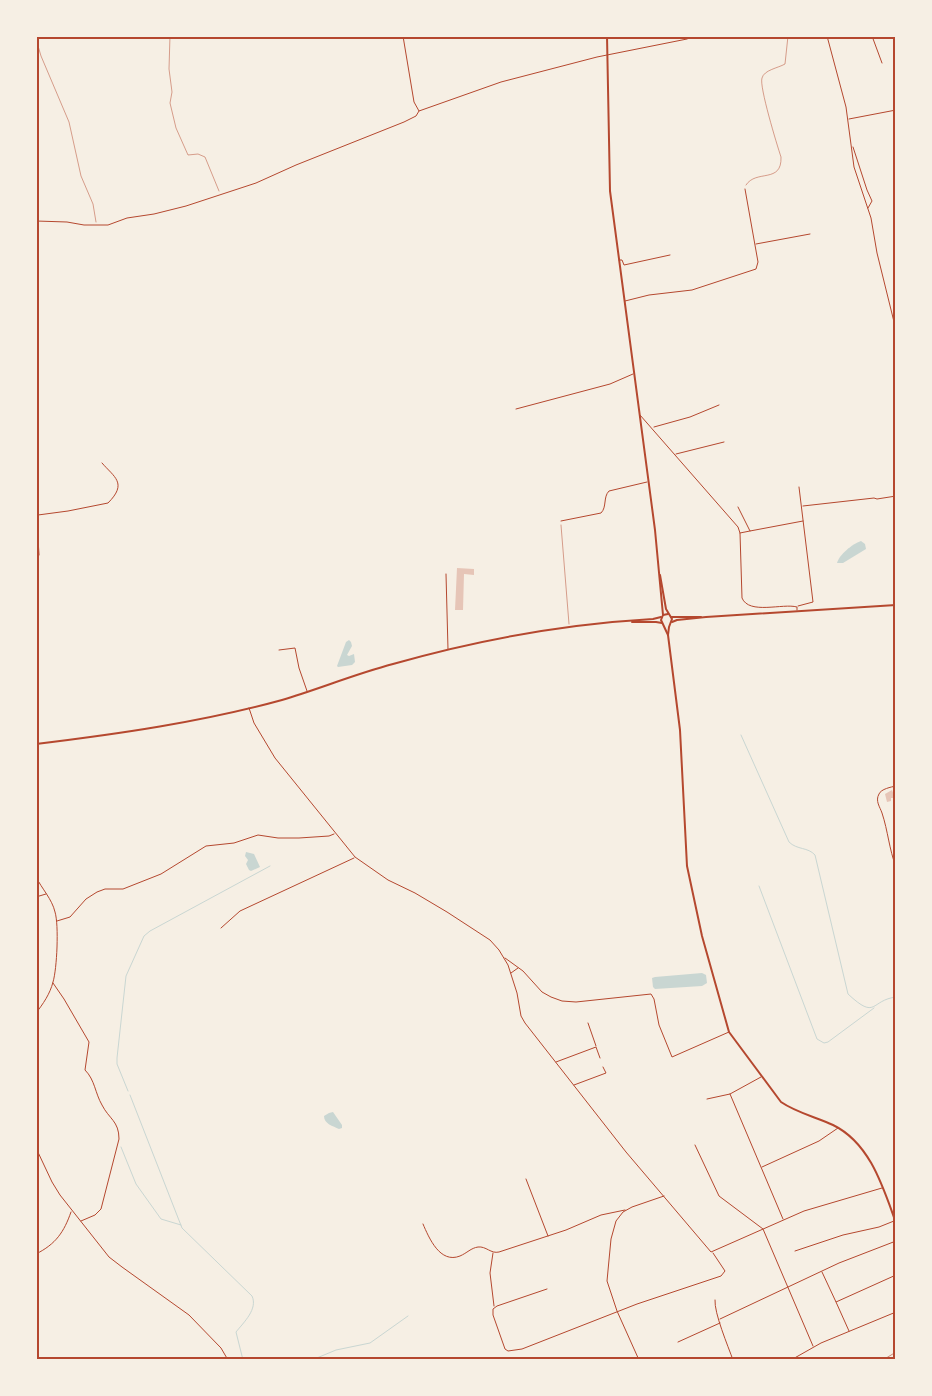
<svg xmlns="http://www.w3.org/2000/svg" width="932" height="1396" font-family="'Times New Roman',serif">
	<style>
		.water { fill: #c9d6d2 }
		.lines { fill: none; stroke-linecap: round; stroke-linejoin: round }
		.stream { stroke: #c9d6d2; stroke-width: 1 }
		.building { fill: #e6c5b7 }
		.path { stroke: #b5482f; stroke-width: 0.5 }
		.minor { stroke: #b5482f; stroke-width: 1 }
		.secondary { stroke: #b5482f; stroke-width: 1 }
		.primary { stroke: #b5482f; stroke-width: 2 }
		.rail { stroke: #cf8b77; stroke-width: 1 }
		.neatline { fill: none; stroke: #b5482f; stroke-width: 2 }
	</style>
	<rect width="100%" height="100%" fill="#f6efe4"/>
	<g class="water">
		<path d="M861,541L865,544L866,549L843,563H837C839,555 852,544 861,541Z"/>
		<polygon points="349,640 351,642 352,646 347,655 349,656 354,654 355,662 352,665 338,667 337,666 346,642"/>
		<polygon points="246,852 254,854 260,867 251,871 249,870 246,864 248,860 245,856"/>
		<polygon points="702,973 706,975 707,983 702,986 655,989 653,987 652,978 655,977"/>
		<path d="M333,1112L342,1125V1128L339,1129C333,1126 324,1124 324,1116L329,1113Z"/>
	</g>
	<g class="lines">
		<g class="stream">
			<path d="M741,735L789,842C797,850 808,847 815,855L848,994C877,1021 870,1000 896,997"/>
			<polyline points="759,886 817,1039 824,1043 828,1042 874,1008"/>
			<polyline points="128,1091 117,1064 117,1058 126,976 144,936 150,931 270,866"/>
			<path d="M130,1095L182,1228L252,1296C258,1309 244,1322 236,1332L243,1360"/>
			<polyline points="121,1147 136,1184 161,1219 181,1225"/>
			<polyline points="312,1360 336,1350 370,1343 408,1316"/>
		</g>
	</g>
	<g class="building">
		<polygon points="457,568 474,569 474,575 464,574 463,610 455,610"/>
		<polygon points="892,790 894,795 896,794 896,798 891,798 891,801 887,802 885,794"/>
	</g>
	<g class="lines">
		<g class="path">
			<polyline points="170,36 169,69 172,92 170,103 176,128 188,155 198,154 205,157 219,191"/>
			<polyline points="36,39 41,56 69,122 81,176 93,204 96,222"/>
			<path d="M746,185C756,169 782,184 781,157C777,145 759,86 762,78C764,70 778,68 785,64L788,36"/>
			<polyline points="561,525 569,624"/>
		</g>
		<g class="minor">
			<polyline points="403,36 414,102 419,111 501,82 597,57 687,39 693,36"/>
			<polyline points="827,36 846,107 854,167 871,218 877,253 896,330"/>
			<polyline points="872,36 882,63"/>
			<polyline points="849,119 896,110"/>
			<polyline points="853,147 867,190 872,201 868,208"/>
			<polyline points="36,221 67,222 84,225 108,225 127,218 154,214 186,206 256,183 296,165 404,122 416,116 419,111"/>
			<polyline points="756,244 810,234"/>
			<polyline points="619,260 622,260 624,265 670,255"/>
			<polyline points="625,301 649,295 692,290 756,269 758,262 745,189"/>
			<polyline points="516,409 610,384 633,374"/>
			<path d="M640,415L738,527L740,533L742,598C749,615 783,603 797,607V610"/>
			<polyline points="654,427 690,417 719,405"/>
			<polyline points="676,454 724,442"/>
			<polyline points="36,506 39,555 36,560"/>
			<polyline points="803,506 874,498 877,499 896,496"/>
			<polyline points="738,507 750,531 803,521"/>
			<path d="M38,515L68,511L108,503C128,483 114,477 102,463"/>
			<path d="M561,521L601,513C607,507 603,497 609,491L647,482"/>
			<polyline points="740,533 750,531"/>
			<polyline points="446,574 448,649"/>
			<polyline points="798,606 813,602 799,487"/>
			<polyline points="279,650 295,648 299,668 307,691"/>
			<polyline points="249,708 254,723 275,758 355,857 388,880 415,893 447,912 490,940 499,950 508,965 517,993 521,1016 525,1023 626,1152 711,1252 804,1211 882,1188"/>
			<path d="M896,786C891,787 881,789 879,794C875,801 880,807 882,813C888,831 889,849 896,867"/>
			<polyline points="36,897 46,894"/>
			<polyline points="57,921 70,917 86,899 97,892 105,889 123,889 161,874 206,846 234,843 258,835 278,838 299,838 329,836 334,834"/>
			<polyline points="221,928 240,911 354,858"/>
			<polyline points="505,958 523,971 542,992 551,997 562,1001 576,1002 651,994 654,999 659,1025 672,1057 729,1032"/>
			<polyline points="511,973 518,968"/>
			<path d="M53,983L64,999L89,1042L85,1070C95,1080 95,1093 102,1105C109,1119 119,1121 119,1139L101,1209L95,1215L81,1221"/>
			<polyline points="588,1023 596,1046"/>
			<polyline points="556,1062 596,1047 600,1058"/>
			<polyline points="574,1085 606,1073 603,1067"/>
			<polyline points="730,1094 783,1219"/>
			<polyline points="707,1099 730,1094 761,1077"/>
			<polyline points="695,1145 719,1196 763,1229 813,1346"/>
			<polyline points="36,1148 52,1182 60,1195 109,1257 122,1267 189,1315 221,1348 228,1360"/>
			<polyline points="762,1167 819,1141 838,1128"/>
			<polyline points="526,1179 548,1236"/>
			<path d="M423,1224C429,1238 440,1264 460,1256C467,1253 471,1248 478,1247C486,1246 491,1254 499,1252L566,1230L601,1215L625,1210"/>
			<polyline points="795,1251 843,1235 879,1227 894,1221"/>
			<polyline points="493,1253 490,1273 494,1306"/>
			<path d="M36,1254C56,1244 64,1232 71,1212"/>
			<polyline points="822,1272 836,1302 896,1275"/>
			<polyline points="547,1289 497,1306 493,1309 493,1315 505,1349 508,1351 522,1349 637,1304 721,1276 725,1271 713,1253"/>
			<path d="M715,1300C714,1313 728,1346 733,1360"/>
			<polyline points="836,1302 849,1331"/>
			<polyline points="720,1319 839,1263 896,1241"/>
			<polyline points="678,1342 720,1323"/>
			<polyline points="639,1360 617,1311 607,1281 611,1239 616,1221 623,1212 632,1207 664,1196"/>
			<polyline points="791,1360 821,1343 896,1312"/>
		</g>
		<path class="secondary" d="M36,877C42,889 52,899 55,912C59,925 57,969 53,982C50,994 43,1004 36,1013"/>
		<g class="primary">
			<polyline points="607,36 610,191 655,530 663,615"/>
			<path d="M660,575L666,609L672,619L669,627L668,635L680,730L687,866L702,936L729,1032L781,1102C797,1113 816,1117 833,1125C870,1143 883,1187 896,1223"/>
			<polyline points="668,614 663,615 661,620 668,635"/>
			<polyline points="671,617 701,617"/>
			<polyline points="632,622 656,622 662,623"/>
			<polyline points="672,622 677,620 706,617 896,605"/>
			<path d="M36,744C118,734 202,722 282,700C319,689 355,674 393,664C477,640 566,624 653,619L661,617"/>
		</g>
		<polyline class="rail" points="883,1360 896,1352"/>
	</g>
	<rect width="932" height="1396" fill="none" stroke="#f6efe4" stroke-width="75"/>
	<rect x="38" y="38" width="856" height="1320" class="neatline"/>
</svg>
